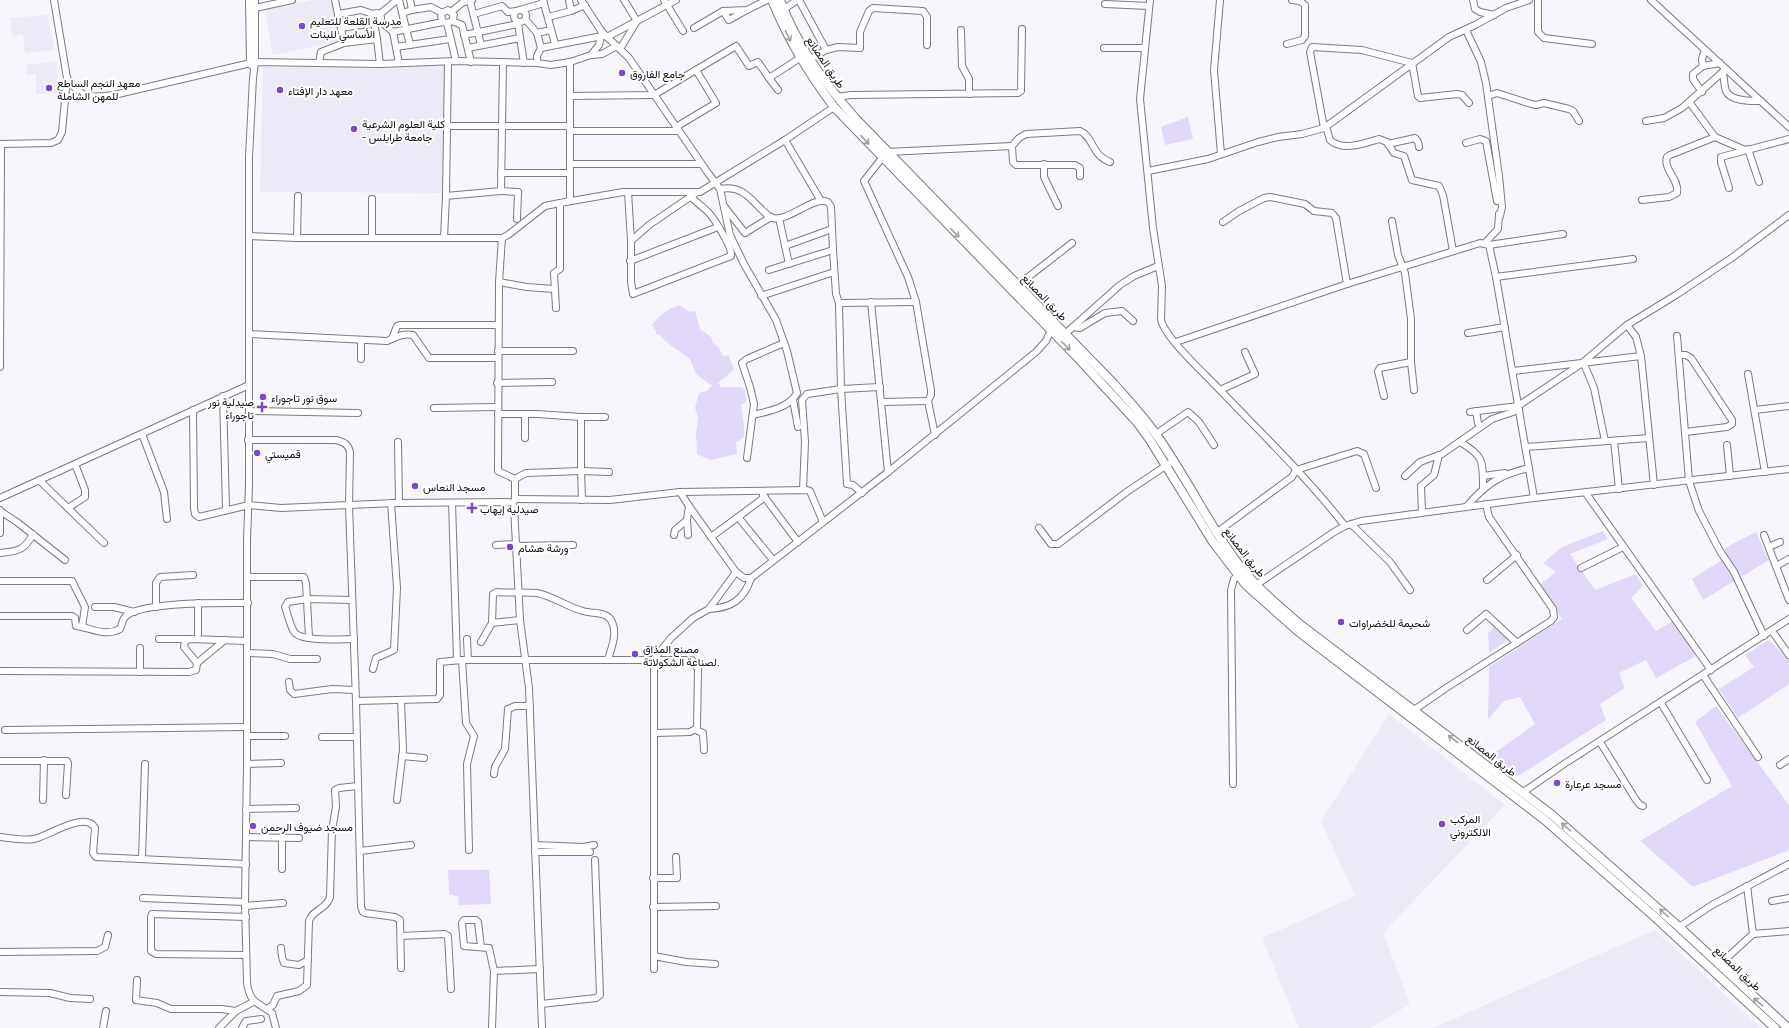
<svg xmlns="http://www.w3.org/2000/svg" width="1789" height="1028" font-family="Manrope,Vazirmatn,sans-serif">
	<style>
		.built { fill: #edeaf7 }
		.green { fill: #e1d7f9 }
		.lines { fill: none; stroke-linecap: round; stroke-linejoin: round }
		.minor-casing { stroke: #7c7a80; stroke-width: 8 }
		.major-casing { stroke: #7c7a80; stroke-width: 10 }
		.minor { stroke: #fff; stroke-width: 6 }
		.major { stroke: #fff; stroke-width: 8 }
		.oneway { stroke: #9f9f9f }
		.poi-dot { fill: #7b49c1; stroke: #fff; stroke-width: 1.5 }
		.labels { text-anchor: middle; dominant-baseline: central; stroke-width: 4; stroke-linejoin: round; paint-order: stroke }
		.poi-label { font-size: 11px; fill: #0f0e10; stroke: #fff; text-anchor: start }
		.street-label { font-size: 11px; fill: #0f0e10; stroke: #fff }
	</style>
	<rect width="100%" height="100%" fill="#f8f6fd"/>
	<g class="built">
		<polygon points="313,0 331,0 340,41 273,55 265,10"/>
		<polygon points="47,15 55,50 25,53 23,35 12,36 10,18"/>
		<polygon points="56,61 59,93 36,94 36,74 27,75 26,65"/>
		<polygon points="446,65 445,193 260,192 263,67"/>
		<polygon points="1389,714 1505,805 1383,933 1410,1004 1371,1028 1299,1028 1262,938 1355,896 1321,821"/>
		<polygon points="1655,930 1761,1028 1433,1028 1602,953"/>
	</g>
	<g class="green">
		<polygon points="1188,117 1193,139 1165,145 1161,127"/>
		<path d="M679,305L690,312L695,311L700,329L711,337L713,343L719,348L723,356L728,355L734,369C729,375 723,378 718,383L721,387H740L745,389L746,402L741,405L744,426V437L736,442L737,454L710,460L697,454L696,433L698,417L695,408L699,393L706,391L712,386L696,374L690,359L665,341L661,336L656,334V331L652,325C660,315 666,310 679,305Z"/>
		<polygon points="1603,531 1608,539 1570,554 1595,590 1636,574 1643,586 1631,598 1656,631 1673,621 1696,656 1656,678 1646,660 1619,673 1625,688 1600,704 1606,720 1518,776 1490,756 1535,724 1520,697 1504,701 1488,719 1489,667 1562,619 1538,586 1556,572 1543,563 1562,547"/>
		<polygon points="1756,532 1769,560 1703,600 1692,579 1725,558 1725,548"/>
		<polygon points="1494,627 1508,640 1489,653 1488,633"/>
		<polygon points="1769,640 1789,660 1789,684 1738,718 1719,689 1754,667 1745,655"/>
		<polygon points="1716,706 1789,805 1789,850 1693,887 1640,841 1732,786 1695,722"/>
		<polygon points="448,870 489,870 491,904 458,905 459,897 449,894"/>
	</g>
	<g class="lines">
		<defs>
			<g id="minor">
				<path d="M54,0L67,78C81,99 90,98 114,95L255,62L380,64L456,61L537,63L551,65L570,62L591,55L599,45L602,32"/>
				<polyline points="249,0 250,63 252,66"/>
				<path d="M255,0V62L253,78L249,157V485L247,541V764L245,902L247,983C250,1004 258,1002 272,1013L276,1028"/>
				<polyline points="399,0 410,45"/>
				<polyline points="472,0 470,1 481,45"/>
				<polyline points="543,0 555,44"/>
				<polyline points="569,0 571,11"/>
				<path d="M581,0L602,32L629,58L708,173L720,189L730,235L744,264L776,320L787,351L797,393C789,408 769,411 753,415"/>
				<polyline points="664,0 683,31"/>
				<polyline points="799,0 826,50 807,61"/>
				<path d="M1150,0L1140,99L1153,228L1162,286L1161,320C1166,339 1205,374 1219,389C1262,434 1307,477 1345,526"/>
				<polyline points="1220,0 1214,70 1221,154"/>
				<polyline points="1473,0 1475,9 1480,12 1494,15"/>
				<polyline points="1538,0 1538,32 1544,38 1592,44"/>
				<polyline points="1651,0 1789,127"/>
				<polyline points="1105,4 1149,6"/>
				<polyline points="255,8 292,0"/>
				<circle cx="520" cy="16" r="6"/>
				<polyline points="412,10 431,7 442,13"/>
				<polyline points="520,10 544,3"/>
				<polyline points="783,10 797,0"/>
				<polyline points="723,11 729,20 745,11"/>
				<polyline points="451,12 462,3 470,0"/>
				<circle cx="376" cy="18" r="5"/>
				<polyline points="402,13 412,10 410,0"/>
				<polyline points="338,14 361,10 373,14"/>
				<polyline points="380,14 397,0"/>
				<polyline points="474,14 502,6 508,12 516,11"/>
				<polyline points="548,17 571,11 585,5"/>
				<polyline points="526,20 537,33 541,48"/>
				<polyline points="380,21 393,32 399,63"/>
				<polyline points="452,21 454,15 448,10 442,13 441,16 443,22 447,23 452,21 462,25 471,62"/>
				<polyline points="518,22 520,38"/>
				<polyline points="447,23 456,61"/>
				<polyline points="341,28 374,23 377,39"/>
				<polyline points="694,28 723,11 747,10 767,0"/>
				<polyline points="961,30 962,66 969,79 969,94"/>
				<polyline points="1466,30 1481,62 1486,83 1499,176 1502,207 1500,216"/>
				<polyline points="393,32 443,22"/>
				<polyline points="537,33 551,30"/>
				<polyline points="464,35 518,24"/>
				<polyline points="607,37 676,0"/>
				<polyline points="344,43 377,39 380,64"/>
				<polyline points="1287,44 1302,40 1305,36 1305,5 1300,1 1292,0"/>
				<polyline points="396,47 450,39"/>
				<polyline points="468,48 520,38 524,63"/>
				<polyline points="1104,48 1144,48"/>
				<polyline points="620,49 637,21 624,0"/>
				<polyline points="826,50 838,47 860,48 860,32 869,11 873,8 923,11 927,17 927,45"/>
				<polyline points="591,55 602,54 617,46"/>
				<polyline points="570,62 570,200"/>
				<polyline points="319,63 321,52 344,43 335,0"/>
				<polyline points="537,63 537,56 541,48 602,36"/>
				<polyline points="1703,66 1702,59 1705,50"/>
				<path d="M1723,72C1724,78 1724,85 1726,91C1731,102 1752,101 1761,101"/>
				<polyline points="769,78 778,90"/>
				<polyline points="1702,92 1693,79 1693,74 1703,66 1720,63"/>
				<polyline points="570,96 654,95 736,46 749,66 758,62 769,78 800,58"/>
				<polyline points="1488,96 1497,93 1531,104 1536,105 1544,103 1569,109 1573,111 1579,121"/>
				<polyline points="837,97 851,95 1018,93 1021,91 1022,29"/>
				<polyline points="1690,103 1715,137"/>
				<polyline points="1646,121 1664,118 1682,108 1726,69"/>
				<polyline points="447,126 570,126"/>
				<path d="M1326,126L1330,140C1343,152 1365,143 1379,139L1387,142L1394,153L1404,156L1412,180L1439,186L1443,195L1453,251"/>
				<polyline points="676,127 716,103 696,70"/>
				<polyline points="1324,128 1310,52 1312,47 1362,50 1412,63 1418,96 1420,98 1457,94 1462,95 1469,103"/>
				<polyline points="570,131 679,131"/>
				<polyline points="785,140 821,201"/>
				<polyline points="1466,143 1480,139 1486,141 1497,201"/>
				<polyline points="0,144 51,143 58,140 62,132 67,78"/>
				<polyline points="1388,144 1415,138 1418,142 1419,147"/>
				<polyline points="1748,149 1759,182"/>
				<polyline points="887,152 1012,146"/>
				<polyline points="882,158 864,181 908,277 916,302 931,390 931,395 928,401 935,435"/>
				<polyline points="570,164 701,164"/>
				<polyline points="1044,164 1044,177 1058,206"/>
				<polyline points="1148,171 1208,159 1258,142 1278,137 1302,134 1324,128 1449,37 1475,25 1506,8 1529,0"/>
				<polyline points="501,173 570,173"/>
				<path d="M1080,176V168L1075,165H1016L1013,162L1012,146L1019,138L1026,134L1080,131C1094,137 1091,155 1110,162"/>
				<polyline points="1729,188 1721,162 1721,157 1789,139"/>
				<path d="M720,189C741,185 749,197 762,210C765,212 768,217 772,218C789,222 812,196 828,202L831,207L833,250L769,270"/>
				<polyline points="501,191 518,192 517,219"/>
				<polyline points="628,192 631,241"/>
				<polyline points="446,196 501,191 503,63"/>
				<path d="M691,197C696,202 702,206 708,212C714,218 733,248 731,256L633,294L631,282V241L649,225L696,193"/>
				<polyline points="372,199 372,238"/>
				<path d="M1642,200L1669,197L1677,193C1680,180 1663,170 1667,157L1670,155L1715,137L1745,150"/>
				<polyline points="724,206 745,233 771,217"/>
				<polyline points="779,218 789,264"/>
				<polyline points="1392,221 1398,255 1405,273 1411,319 1411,362 1414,390"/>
				<polyline points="1223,222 1239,211 1264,198 1270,197 1305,204 1314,211 1332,213 1336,218 1347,284"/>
				<polyline points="249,236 297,238 502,238 508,235 545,206 560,203 623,192 700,192 785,140 834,107"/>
				<polyline points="297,238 298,196"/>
				<polyline points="444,238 446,196 448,62"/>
				<polyline points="502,238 499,282 498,471 515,479 515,499 512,505"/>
				<polyline points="1485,243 1498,229 1499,214"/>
				<polyline points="1489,245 1563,234"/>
				<polyline points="785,246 832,229"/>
				<polyline points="833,250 836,294 839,303 841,389 847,484 853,485 862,493"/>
				<polyline points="630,261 718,227"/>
				<polyline points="1496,277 1633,259"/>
				<polyline points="499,282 527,287 554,289"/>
				<polyline points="1018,285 1072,243"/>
				<polyline points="761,296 834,272"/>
				<polyline points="871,302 888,472"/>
				<polyline points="839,303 916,302"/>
				<polyline points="556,308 554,273 560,269 560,203"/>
				<polyline points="1627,325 1636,337 1641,356 1654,485"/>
				<polyline points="1073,327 1080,328 1105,313 1122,311 1133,321"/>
				<polyline points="1468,333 1505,327"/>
				<path d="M249,334L387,341C397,337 402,333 413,335L429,358H498"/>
				<polyline points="1065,334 1120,285 1134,276 1158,266"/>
				<polyline points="393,336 397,326 400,325 498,325"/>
				<polyline points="1677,336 1689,481 1699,511 1720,551 1734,572 1764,636"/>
				<polyline points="1176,342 1347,284 1480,243 1489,245 1496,277 1534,498"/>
				<polyline points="498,351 573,351"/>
				<polyline points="1679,355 1686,355 1691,358 1732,420 1732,424 1727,427 1685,432"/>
				<polyline points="361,359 361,340"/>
				<polyline points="1584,364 1594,388 1605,441"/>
				<polyline points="0,367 1,144"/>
				<polyline points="1513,371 1641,356"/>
				<polyline points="1748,374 1765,472"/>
				<polyline points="497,383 552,382"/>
				<polyline points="1220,390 1255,374 1245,352"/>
				<polyline points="223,396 226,509"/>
				<polyline points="1384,396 1378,371 1380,368 1411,362"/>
				<polyline points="793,400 798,427"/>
				<polyline points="881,402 928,401"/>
				<polyline points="434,408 497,407"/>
				<polyline points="193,410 194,508 195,514 199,517 249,505 281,508 395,503 509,502 514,507 520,620 529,688 542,1028"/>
				<polyline points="1755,410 1789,406"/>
				<polyline points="249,411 358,413"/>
				<polyline points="1476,411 1478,423 1480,427"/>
				<polyline points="1470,412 1518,406 1581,364 1627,325 1676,295 1733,257 1789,215"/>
				<polyline points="498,414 537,414 581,417 581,471 526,473 515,479"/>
				<polyline points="525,414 525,438"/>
				<polyline points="581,417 605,417"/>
				<polyline points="142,434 164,492 167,519"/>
				<polyline points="1156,434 1188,412 1199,422 1214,445"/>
				<path d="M248,440H336C344,442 348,444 350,452L349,506L356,701L437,699L440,695V662L462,660L466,723L474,736L467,764L469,850"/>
				<polyline points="1614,441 1619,489"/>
				<polyline points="398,442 399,503"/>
				<path d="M1460,442C1484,456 1483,461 1483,488"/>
				<polyline points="1727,445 1730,476"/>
				<polyline points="1526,447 1649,438"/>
				<polyline points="747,458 754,404 750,387 742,363 747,359 784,343"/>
				<polyline points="1405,476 1420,462 1442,454 1492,419 1519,410"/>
				<polyline points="1483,476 1505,473"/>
				<polyline points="39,480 104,543"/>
				<polyline points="803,490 805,442 802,400 807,394 841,389 880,387"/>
				<polyline points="680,492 807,490 810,491 823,522"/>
				<polyline points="1585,492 1711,670"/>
				<polyline points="763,495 798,542"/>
				<polyline points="0,498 249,385"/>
				<polyline points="515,499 610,500 680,492 689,506 687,520 675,530 674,535"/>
				<polyline points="582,500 581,471 609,472"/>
				<polyline points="452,503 457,660"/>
				<polyline points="689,506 736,572 744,578 751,578 888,472 1036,352 1046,341 1051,330"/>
				<path d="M1466,507C1486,484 1499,475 1529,468"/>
				<polyline points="68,508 85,497 85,490 75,464"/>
				<polyline points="0,510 0,533"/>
				<polyline points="0,511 17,522 65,560"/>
				<polyline points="1422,512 1421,486 1434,475 1439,455"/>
				<polyline points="738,517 773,560"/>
				<polyline points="687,520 688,535"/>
				<polyline points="1351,524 1390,562 1410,590"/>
				<polyline points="1039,528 1051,544 1058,544 1128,491 1173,461"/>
				<polyline points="1216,533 1292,477 1296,470 1357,451 1364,454 1376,488"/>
				<polyline points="1764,535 1789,600"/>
				<polyline points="711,537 765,497"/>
				<polyline points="496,545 517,544"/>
				<polyline points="517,546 573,545"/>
				<polyline points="1769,547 1780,542"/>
				<path d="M0,553C18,551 24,551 33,534"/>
				<polyline points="1776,566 1789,559"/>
				<polyline points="1581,568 1623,547"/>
				<polyline points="248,577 304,577 306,583 309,637"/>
				<polyline points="1487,580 1517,555"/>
				<path d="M0,581H72L85,607L82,627C94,630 107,636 120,629C122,625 122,620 125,617C139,601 225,603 248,603"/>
				<polyline points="1256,585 1334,532 1345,526 1361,521 1534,498 1789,469"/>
				<path d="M352,600L307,599L288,602L285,607C288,614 290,627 295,633C304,642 341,639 354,639"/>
				<polyline points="95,607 114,607 134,612"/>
				<polyline points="156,607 156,583 160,577 193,575"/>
				<path d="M709,609C731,608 744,600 751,578"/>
				<polyline points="0,616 72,616 75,618 76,626 82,627"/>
				<path d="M492,623L493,594L497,592C509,593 527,592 537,593C553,596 567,607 583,611C592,614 605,611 611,620C618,632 612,647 608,659"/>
				<polyline points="1467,630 1486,614 1517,643"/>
				<polyline points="1772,631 1789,655"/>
				<polyline points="198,634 198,603"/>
				<polyline points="159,639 189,639"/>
				<polyline points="467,639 468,660"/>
				<polyline points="481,642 492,623 520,620"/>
				<polyline points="247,653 273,654 290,659 317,659"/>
				<polyline points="462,660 692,660 698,669 697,728 690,732 655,733"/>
				<polyline points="197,663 225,640"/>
				<polyline points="373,669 376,658 394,650 397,588 391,503"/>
				<polyline points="0,671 189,672 196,670 197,663 184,647 185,641 190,639 247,641"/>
				<polyline points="140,672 140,648"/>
				<polyline points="1703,675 1758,757"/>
				<polyline points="289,682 290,690 294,694 332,689 355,690"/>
				<polyline points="356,701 361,907 363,912 365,913 395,917 400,920 401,968"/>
				<polyline points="1661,703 1707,780"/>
				<polyline points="1414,710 1446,688 1551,621 1554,617 1553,609 1489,517 1486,504"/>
				<polyline points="5,730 246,727"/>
				<polyline points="696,730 703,733 704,750"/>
				<polyline points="247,736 285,736"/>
				<polyline points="322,737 356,737"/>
				<polyline points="1600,742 1636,800 1640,805 1643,806"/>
				<polyline points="402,756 424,758"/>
				<polyline points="0,761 67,761 68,763 66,795"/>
				<polyline points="247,764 281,763"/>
				<polyline points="1780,765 1789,759"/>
				<polyline points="494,774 495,767 505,749 508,709 515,706 530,706"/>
				<polyline points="1233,784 1231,590 1234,579 1240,572"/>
				<polyline points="1522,793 1564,764 1789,619"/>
				<polyline points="43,800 44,760"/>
				<polyline points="397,800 403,750 401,700"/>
				<polyline points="246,809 296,808"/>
				<path d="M0,837C11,838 24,841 34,839C47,837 85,810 95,828L93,853L96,857L246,864"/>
				<polyline points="246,837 299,838"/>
				<polyline points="535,845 583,847 594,845"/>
				<polyline points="360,851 411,845"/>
				<polyline points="535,852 590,852"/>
				<polyline points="142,859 145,764"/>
				<polyline points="282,869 282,837"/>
				<polyline points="653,878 677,878 676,857"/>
				<polyline points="143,898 245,902"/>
				<polyline points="1772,901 1789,898"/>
				<polyline points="245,906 283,903"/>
				<polyline points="653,907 716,906"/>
				<polyline points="246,917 152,914 151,917 151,951 156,954 246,955"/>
				<polyline points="1679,927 1712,905 1789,864"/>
				<polyline points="1753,934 1789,931"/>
				<polyline points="401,936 445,934 448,936 451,989"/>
				<polyline points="481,947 478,922 476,920 464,920 462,923 464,946 489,948 494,971 540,969"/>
				<polyline points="281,948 282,957 284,963 299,965 308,960"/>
				<polyline points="0,952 97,951 105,947 108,935"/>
				<polyline points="654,956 686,962 715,964"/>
				<polyline points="1719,965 1753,934 1747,886"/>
				<polyline points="654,969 654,659 671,638 693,618 709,609 736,572"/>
				<polyline points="137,980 136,1000 157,1003 171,1009 221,1009 236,1011 253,1002"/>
				<polyline points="0,992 50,993 70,998 90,999"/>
				<polyline points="541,1004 596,998 600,995 595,860"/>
				<path d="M267,1009L273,1005L277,996L299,991L307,985L309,921C312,910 327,909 330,897L332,830L336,807L335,790L339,788L358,786"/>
				<polyline points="103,1028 106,1011"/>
				<polyline points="219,1028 236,1011"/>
				<polyline points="242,1028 246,1021 261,1019"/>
				<polyline points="492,1028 494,971"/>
			</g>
			<g id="major">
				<path d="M772,0C789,41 808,72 834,107L1079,359L1137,422L1150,440L1213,542L1246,585L1299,632L1545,820L1656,918L1775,1028"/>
				<path d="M780,0C796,44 824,83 855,118L1114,384C1128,400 1143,416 1155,433C1187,477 1209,527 1242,569C1260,591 1281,608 1302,626L1552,815L1679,927L1788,1028"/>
			</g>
		</defs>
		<use href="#minor" class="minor-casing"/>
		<use href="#major" class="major-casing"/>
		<use href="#minor" class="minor"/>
		<use href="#major" class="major"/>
	</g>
	<defs><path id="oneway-shaft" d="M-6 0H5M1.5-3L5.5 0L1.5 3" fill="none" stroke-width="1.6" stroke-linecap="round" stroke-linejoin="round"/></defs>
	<g class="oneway">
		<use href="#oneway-shaft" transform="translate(788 36) rotate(64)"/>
		<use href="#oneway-shaft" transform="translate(865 140) rotate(47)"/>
		<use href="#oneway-shaft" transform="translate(955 233) rotate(46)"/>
		<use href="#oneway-shaft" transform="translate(1066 346) rotate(46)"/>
		<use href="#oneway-shaft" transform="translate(1453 739) rotate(-143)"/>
		<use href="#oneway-shaft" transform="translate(1566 827) rotate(-139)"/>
		<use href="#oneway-shaft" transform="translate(1664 913) rotate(-138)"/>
		<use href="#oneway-shaft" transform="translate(1758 1002) rotate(-139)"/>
	</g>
	<g class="poi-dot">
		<circle cx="302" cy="26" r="4"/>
		<circle cx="622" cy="73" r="4"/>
		<circle cx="49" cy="88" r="4"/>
		<circle cx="280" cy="90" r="4"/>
		<circle cx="354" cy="129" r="4"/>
		<circle cx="263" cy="397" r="4"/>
		<path d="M260 401h4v4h4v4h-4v4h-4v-4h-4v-4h4z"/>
		<circle cx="257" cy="453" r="4"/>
		<circle cx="415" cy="486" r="4"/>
		<path d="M470 502h4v4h4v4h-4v4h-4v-4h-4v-4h4z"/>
		<circle cx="510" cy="547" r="4"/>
		<circle cx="1341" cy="622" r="4"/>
		<circle cx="635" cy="654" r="4"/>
		<circle cx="1557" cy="783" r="4"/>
		<circle cx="1442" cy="824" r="4"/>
		<circle cx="253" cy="826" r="4"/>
	</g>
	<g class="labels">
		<g class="poi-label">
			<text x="310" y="20">مدرسة القلعة للتعليم<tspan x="310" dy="13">الأساسي للبنات</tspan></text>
			<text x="630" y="73">جامع الفاروق</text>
			<text x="57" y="82">معهد النجم الساطع<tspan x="57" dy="13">للمهن الشاملة</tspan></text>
			<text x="288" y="90">معهد دار الإفتاء</text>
			<text x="362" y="123">كلية العلوم الشرعية<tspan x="362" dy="13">- جامعة طرابلس</tspan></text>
			<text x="271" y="397">سوق نور تاجوراء</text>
			<text x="254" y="401" text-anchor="end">صيدلية نور<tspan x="254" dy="13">تاجوراء</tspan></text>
			<text x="265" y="453">قميستي</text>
			<text x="423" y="486">مسجد النعاس</text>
			<text x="480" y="508">صيدلية إيهاب</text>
			<text x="518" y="547">ورشة هشام</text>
			<text x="1349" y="622">شحيمة للخضراوات</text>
			<text x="643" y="648">مصنع المذاق<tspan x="643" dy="13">لصناعة الشكولاتة.</tspan></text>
			<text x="1565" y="783">مسجد عرعارة</text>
			<text x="1450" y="818">المركب<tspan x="1450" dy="13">الالكتروني</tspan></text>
			<text x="261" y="826">مسجد ضيوف الرحمن</text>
		</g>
		<g class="street-label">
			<text transform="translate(826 62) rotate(56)">طريق المصانع</text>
			<text transform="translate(1045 297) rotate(46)">طريق المصانع</text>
			<text transform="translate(1245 552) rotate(52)">طريق المصانع</text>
			<text transform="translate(1492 755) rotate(38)">طريق المصانع</text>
			<text transform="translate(1738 968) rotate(43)">طريق المصانع</text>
		</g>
	</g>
</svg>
